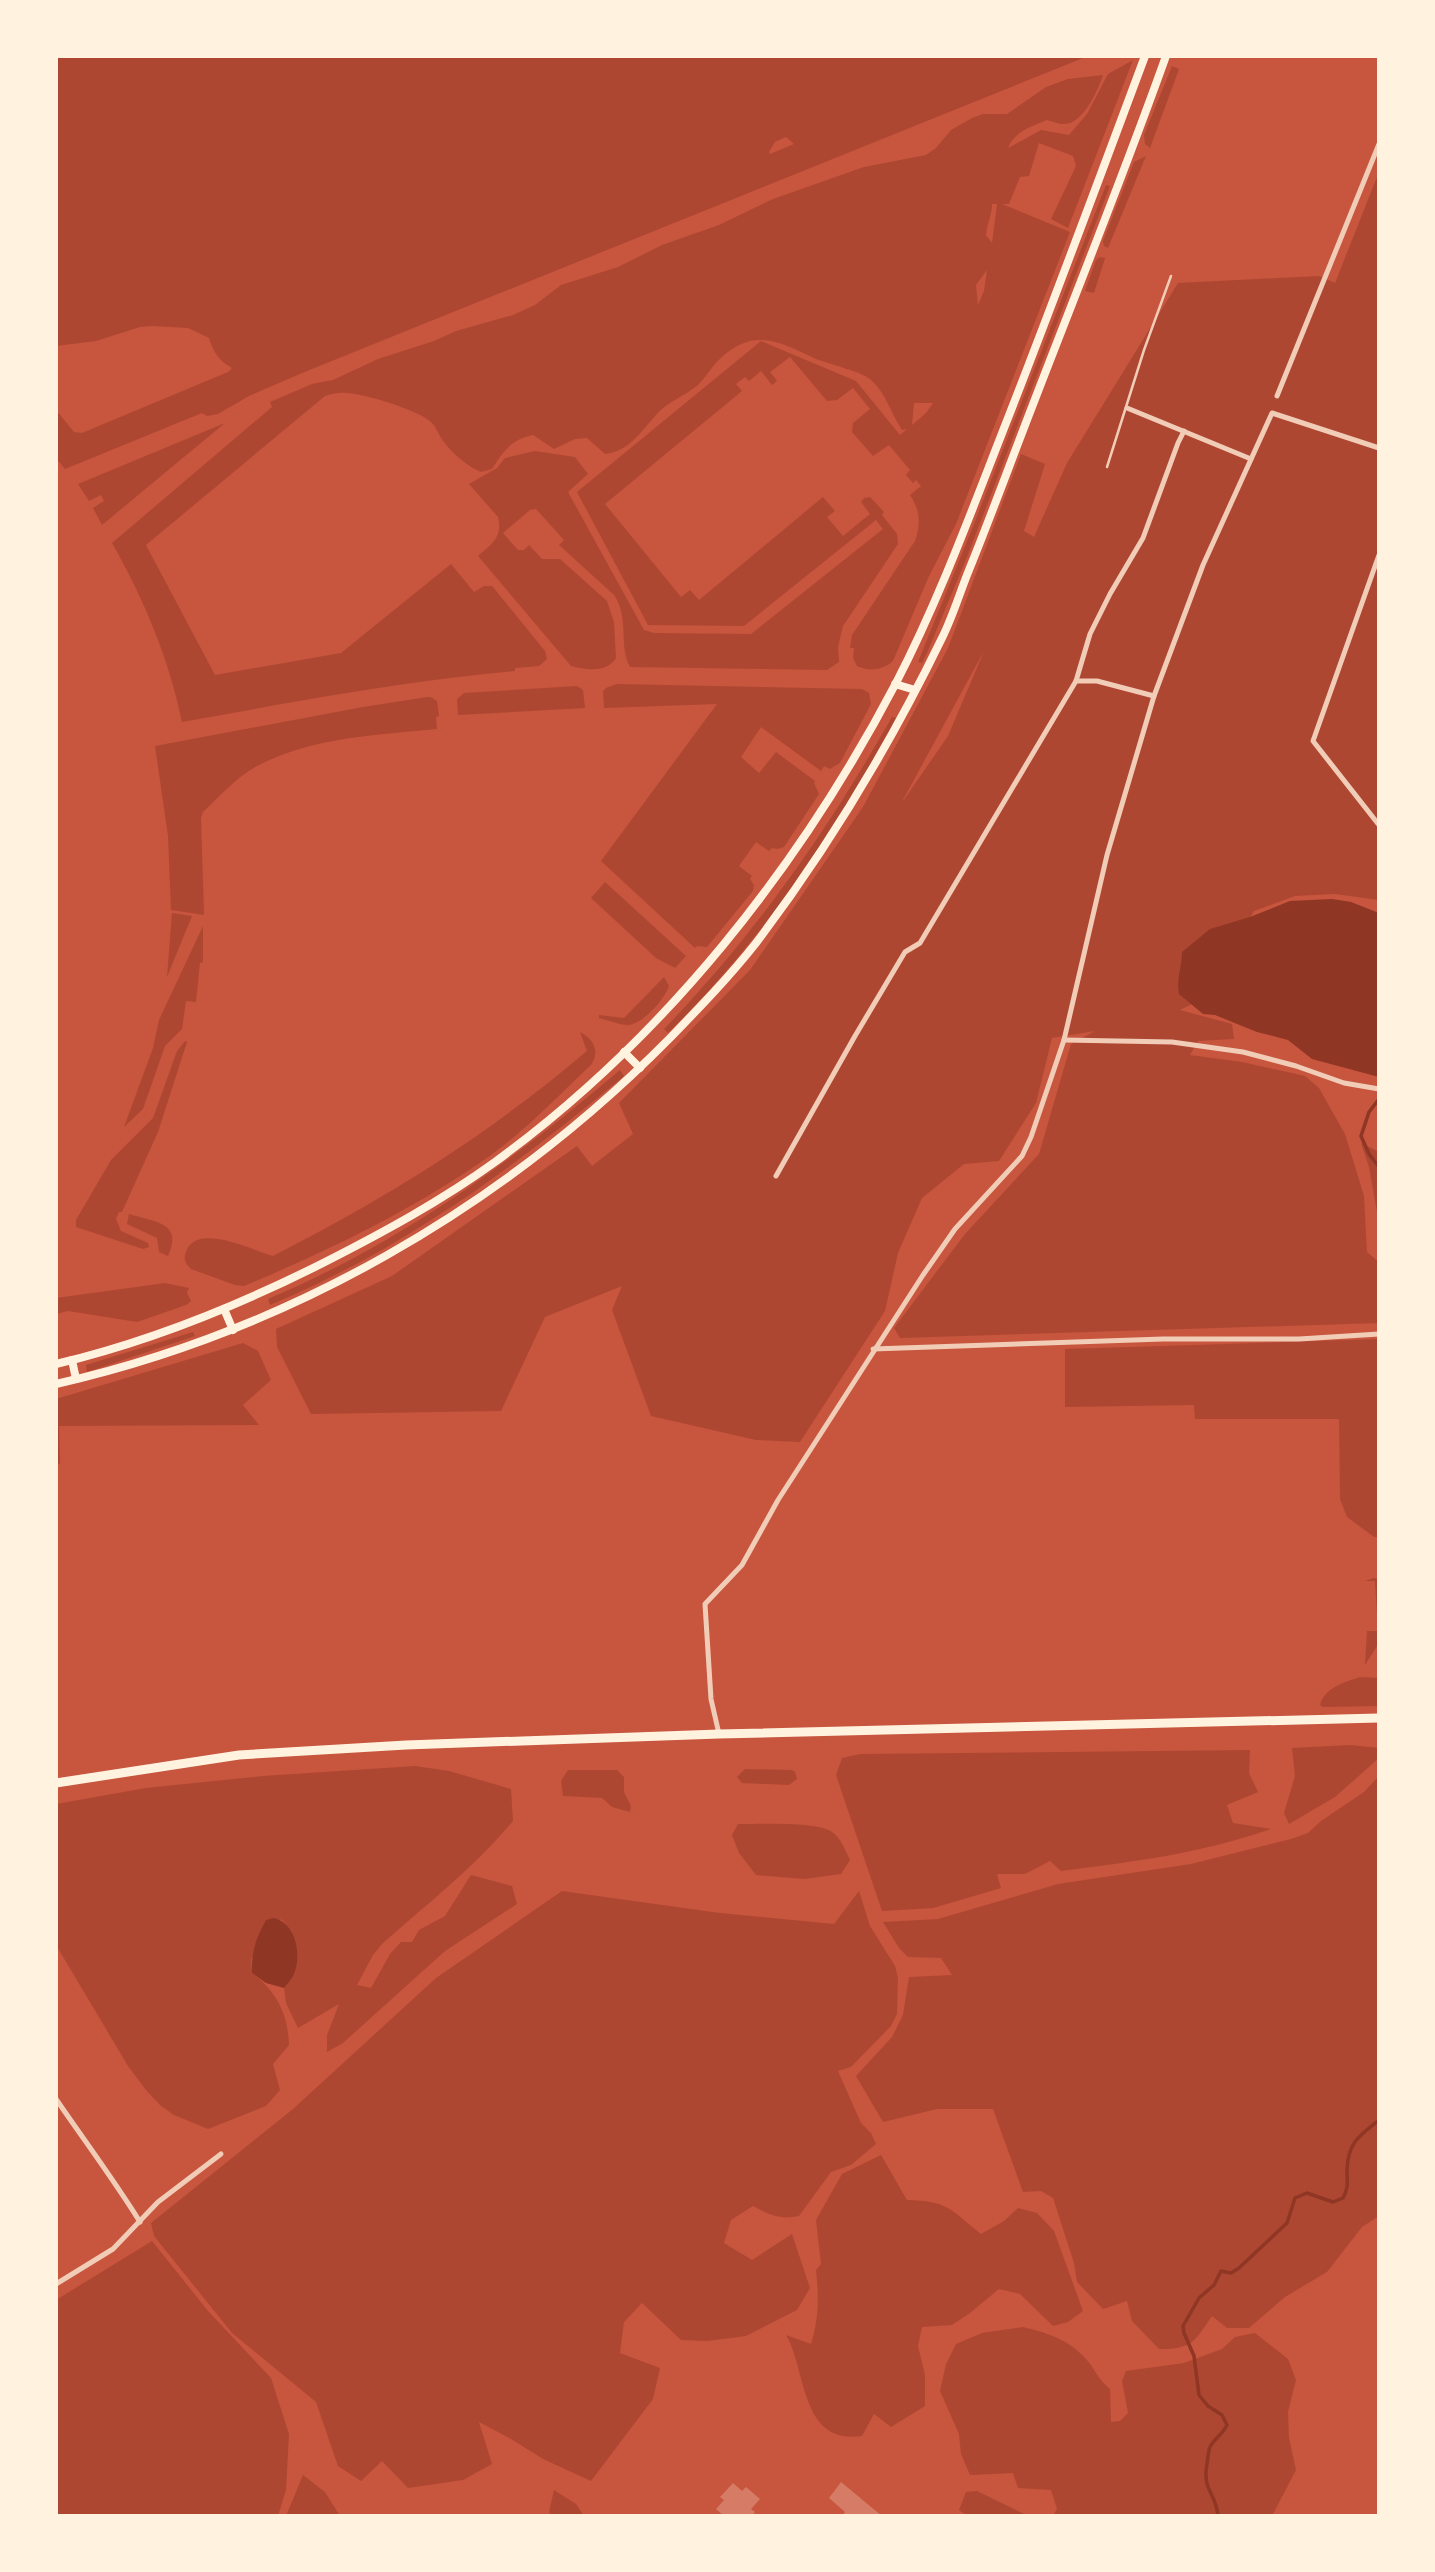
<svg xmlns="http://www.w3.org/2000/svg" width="1435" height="2572" font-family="Ubuntu,sans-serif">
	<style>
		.green { fill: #ae4732; fill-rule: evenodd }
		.water { fill: #8f3625 }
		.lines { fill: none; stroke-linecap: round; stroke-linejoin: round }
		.stream { stroke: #8f3625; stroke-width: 3.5 }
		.building { fill: #d67c66 }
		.service { stroke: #f1ccb7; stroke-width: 2.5 }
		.minor { stroke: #f1ccb7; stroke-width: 5 }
		.secondary { stroke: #fff3e0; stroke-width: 8 }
		.primary { stroke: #fff3e0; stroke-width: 9 }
	</style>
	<rect width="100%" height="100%" fill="#c8553d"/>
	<g class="green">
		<path d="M56,56H1088L307,371L249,396L218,414L207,416L202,413L65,469L56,458V410L74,432L82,433L228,372L232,368C219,360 214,354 209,338L188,328L152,326L140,327L96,341L56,346ZM786,137L794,144L770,154L769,152L775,142Z"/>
		<path d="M1133,60L1068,228L1051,219L1076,166L1073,156L1039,143L1029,176L1020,177L1009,204H1002L1070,232L956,524L929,576L893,661C883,670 869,672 857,666L853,658L854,648H850L852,635L915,541C921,524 920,510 910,495L921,486L916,480L913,483L906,475L910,470L889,445L873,456L852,432L853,423L870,409L853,388L837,400L827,401L790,357L770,372L777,381L772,385L761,371L749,381L745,377L736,384L742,391L605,504L681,597L690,590L699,600L823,497L835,511L827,517L843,536L870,514L861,502L864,498L870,497L884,512L882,515L897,534L898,544L843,626L838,647L839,662L827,670L630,667C618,644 630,619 614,595L559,545L564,540L536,509L530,510L503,533L518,550H524L529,545L542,559H560L607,601L614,622L616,658C607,673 586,670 571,666L478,556C492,544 503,537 498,517L469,484L497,468L505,458L535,451L575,457L588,474L568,492L644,630L654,633L751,634L883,529L876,520L744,626L648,625L577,492L761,341L856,381L900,435L907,429L902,430C891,414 886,393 871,380C863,372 829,364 816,359C782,343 756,327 723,356C713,364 707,376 698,385C684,397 669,400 655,416C640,433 629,451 605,454L587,438L575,439L554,449L533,435C512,439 503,451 492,469L481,472C467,466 453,454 444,442C439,436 437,428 432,423C422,411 362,393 346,393C338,392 332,394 325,396L146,545L215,675L341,653L451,564L474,592L484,586H492L545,651L547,659L539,666L515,668V671C403,681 293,702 182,722C169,659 144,599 112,543L272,407L270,402L312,384L333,380L378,359L434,341L456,331L513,315L535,305L561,285L618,267L662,245L719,225L773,199L864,167L926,155L936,148L951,130L972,118L983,114H1007L1046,87L1068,79L1103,75C1098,90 1086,117 1070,123C1062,126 1054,122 1047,120C1031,127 1015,131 1008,148L1041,130L1069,135L1087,114L1108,74ZM992,204H997L992,243L986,235C987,224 992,215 992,204ZM987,270L984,291L978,305L976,285ZM914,403H933L926,413L912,425Z"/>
		<polygon points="1172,66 1179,69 1150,148 1145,144 1144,135"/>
		<polygon points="1146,156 1108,248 1104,246 1103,241 1134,162"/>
		<path d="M1379,172V900L1335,894L1295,896L1254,911L1241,932L1237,982L1180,1010L1232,1024L1234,1039L1198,1041L1190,1055L1242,1062L1305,1076L1319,1088L1345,1134L1364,1196L1367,1252L1379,1262V1323L900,1338L894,1328L965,1234L1039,1154L1071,1044L1095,1031L1052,1038L1036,1103L999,1161L964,1164L922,1198L898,1253L885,1311L800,1442L756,1440L651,1416L612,1310L622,1286L545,1317L501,1411L311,1414L277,1347L276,1329L392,1276L577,1146L592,1166L633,1134L619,1103L750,970L863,807L948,648L1021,454L1045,464L1024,531L1034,537L1067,463L1178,283L1319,276L1335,283ZM984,651L948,736L903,801V800Z"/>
		<polygon points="1106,185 1110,186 967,557 927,653 922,663 918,662 974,524"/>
		<polygon points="1100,257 1105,258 1094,293 1085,291 1096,260"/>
		<polygon points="225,423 102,525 93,508 104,501 101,495 89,501 78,484"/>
		<polygon points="617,684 862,689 869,693 871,704 840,763 830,769 824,766 821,771 761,727 741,757 759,773 776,752 815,781 814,783 819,794 784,847 777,849 772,848 769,851 756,842 739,866 752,876 750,879 754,885 753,891 707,947 697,946 695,948 601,861 717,704 604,708 603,691 606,688"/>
		<polygon points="577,686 583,690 585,708 458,715 457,699 464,693"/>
		<path d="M427,697H431L437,701L439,716L436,717L437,729C377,735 312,737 257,766C237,777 220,796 203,812L201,818L204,915L171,910L168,836L155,746L363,707Z"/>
		<path d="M892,717L896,718C838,830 758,945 668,1033L664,1029C755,935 828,830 892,717Z"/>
		<polygon points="605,882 686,956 675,968 656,958 591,898"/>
		<polygon points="172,913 192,916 167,977"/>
		<polygon points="203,926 203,962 200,963 196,1002 186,1001 182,1029 165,1046 143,1109 124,1127 153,1048 159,1020"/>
		<path d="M664,977L669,986C665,999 643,1024 628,1025C619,1025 608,1020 599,1018V1015L624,1018Z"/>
		<path d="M580,1032C594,1039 600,1052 591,1065C559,1095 527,1129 491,1155C415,1209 330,1250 244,1286L235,1285L191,1269C187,1265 184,1262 185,1255C193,1220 251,1250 273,1256C388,1197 488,1135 587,1051Z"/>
		<polygon points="185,1041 187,1042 158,1132 122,1212 119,1212 116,1219 121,1231 148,1243 149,1247 143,1249 76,1227 76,1220 111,1160 153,1118 177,1051"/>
		<path d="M620,1070L624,1076C515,1167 402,1250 270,1305L268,1299C401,1243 510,1163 620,1070Z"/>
		<polygon points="1361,1143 1379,1152 1379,1223 1369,1167"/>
		<path d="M129,1214C154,1222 184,1222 168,1256L159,1252L157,1238L127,1224Z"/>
		<polygon points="165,1283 189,1288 187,1293 191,1301 186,1305 137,1322 68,1311 56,1314 56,1298"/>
		<polygon points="193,1332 195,1336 87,1372 86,1365"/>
		<polygon points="1379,1339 1379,1537 1374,1537 1347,1517 1340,1499 1339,1419 1195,1419 1194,1405 1065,1407 1065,1349"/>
		<polygon points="243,1343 258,1351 271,1380 243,1405 259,1425 59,1426 60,1464 56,1464 56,1399"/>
		<polygon points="1374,1578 1379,1579 1379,1643 1365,1665 1367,1631 1378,1631 1375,1581 1365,1581"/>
		<path d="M1360,1677L1379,1678V1706L1323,1707L1320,1705C1324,1688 1345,1682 1360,1677Z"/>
		<polygon points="1350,1745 1379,1748 1379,1758 1335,1797 1289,1824 1284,1813 1295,1776 1292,1748"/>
		<path d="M1250,1750L1249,1773L1258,1792L1227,1805L1233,1823L1271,1829C1202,1853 1133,1862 1061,1871L1050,1861L1025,1874H997L1001,1888L933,1908L882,1911L836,1775L842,1758L860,1754Z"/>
		<path d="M415,1766L449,1771L511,1789L513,1821C475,1867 427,1904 382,1944L373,1955L357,1985L371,1988L390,1954L401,1942H412L419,1930L445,1916L471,1875L512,1886L517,1904L445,1951L343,2043L327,2052V2035L339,2004L298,2028L286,2003L284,1988C299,1966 302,1939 281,1919L251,1959L252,1973C277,1992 288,2014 289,2045L273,2064L280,2090L266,2106L208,2129L174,2115L160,2105L146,2090L128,2066L56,1945V1804L146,1788L263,1776Z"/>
		<polygon points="745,1769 792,1770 795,1772 797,1779 789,1785 742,1783 737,1777"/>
		<polygon points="568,1770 617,1770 624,1777 624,1792 631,1806 630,1812 612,1807 602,1798 563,1796 561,1781"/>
		<path d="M1379,1776V2216L1362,2227L1327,2272L1285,2297L1249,2328H1227L1212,2316C1194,2342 1193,2349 1159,2349L1132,2321L1127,2301L1103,2309L1077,2282L1074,2263L1053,2198L1041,2191L1023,2192L993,2109H937L883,2122L856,2076L892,2037L903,2015L909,1977L952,1975L941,1958L908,1957L899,1948L883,1922L938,1919L1058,1884L1191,1864L1291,1839L1308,1833L1321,1821L1364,1792Z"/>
		<path d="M738,1824C758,1824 818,1821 832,1832C841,1838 845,1850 850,1860L841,1874L804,1879L756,1875L739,1853L732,1835Z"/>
		<path d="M562,1891L720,1913L834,1924L859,1891L870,1926L895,1966L898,1978L897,2014L891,2026L851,2067L838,2071L861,2123L871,2133L876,2144L851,2165L831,2172L799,2216C780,2220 769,2215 753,2206L731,2220L724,2243L752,2260L792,2234L810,2288L797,2310L746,2336L707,2341L681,2340L642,2303L624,2322L620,2353L660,2368L653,2399L591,2481L543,2459L511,2439L479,2422L492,2464L463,2480L408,2488L382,2461L361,2481L338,2466L316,2402L232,2333L154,2236L151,2223L293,2109L436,1978Z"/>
		<path d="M881,2155L907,2200C948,2201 950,2209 981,2234L1004,2221L1018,2208L1037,2213L1054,2231L1083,2311L1068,2322L1053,2326L1020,2294L999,2289L970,2313L952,2325L922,2327L918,2346L925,2375V2406L891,2427L874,2414L862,2436C800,2445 807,2371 786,2335L811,2344C819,2318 819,2297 816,2270L821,2264L816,2220L842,2174Z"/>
		<polygon points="152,2241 208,2311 271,2378 289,2434 286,2490 278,2516 56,2516 56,2300"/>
		<path d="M1023,2327C1048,2333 1069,2340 1086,2359C1095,2369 1099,2381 1110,2389L1111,2422L1120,2421L1128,2413L1122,2381L1126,2371L1184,2363L1222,2349L1235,2337L1255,2333L1288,2359L1296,2380L1288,2412L1289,2438L1296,2470L1272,2516H1053L1057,2509L1051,2490L1018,2488L1013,2473L970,2475L961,2454L959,2434L940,2391L946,2364L956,2344L982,2333Z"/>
		<polygon points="303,2475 325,2492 340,2516 286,2516"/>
		<polygon points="554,2490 576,2504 584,2516 552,2516 549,2512"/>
		<polygon points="977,2491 1028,2516 968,2516 959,2510 966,2492"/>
	</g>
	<g class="water">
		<path d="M1332,899L1351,902L1379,913V1077L1312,1059L1288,1040L1257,1032L1215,1015L1203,1014L1179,994C1176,980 1182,966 1182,952L1210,929L1250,917L1290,901Z"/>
		<path d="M273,1918C296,1922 302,1955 294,1974C292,1979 287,1984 284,1988L266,1983L252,1973C251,1952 256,1938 266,1920Z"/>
	</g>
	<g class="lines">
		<g class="stream">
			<polyline points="1379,1099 1369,1112 1361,1136 1369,1154 1379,1167"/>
			<path d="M1218,2516C1216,2492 1202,2491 1207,2464C1208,2458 1208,2452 1210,2447C1214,2439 1222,2435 1227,2425L1222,2415L1208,2406L1199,2395L1194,2356L1184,2333L1183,2326L1199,2298L1214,2285L1221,2271L1231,2273L1239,2268L1287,2223L1295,2198L1307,2193L1333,2202L1343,2198C1349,2187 1347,2182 1347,2170C1348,2142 1359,2136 1379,2120"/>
		</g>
	</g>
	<g class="building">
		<polygon points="841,2482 882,2516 842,2516 845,2512 829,2498"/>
		<polygon points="733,2483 742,2491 746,2487 760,2499 751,2509 755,2512 752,2516 724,2516 716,2509 724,2500 720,2497"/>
	</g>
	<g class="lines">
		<polyline class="service" points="1107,467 1144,350 1171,276"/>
		<g class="minor">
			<polyline points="1277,396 1379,144"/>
			<polyline points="1127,408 1251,459"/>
			<polyline points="1379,555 1313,741 1379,825"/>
			<polyline points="1076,681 1097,681 1154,696"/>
			<polyline points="1064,1040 1172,1042 1243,1052 1296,1066 1344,1083 1379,1089"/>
			<polyline points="776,1176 855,1036 905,952 920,943 1076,681 1090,634 1110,594 1143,538 1178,443 1184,431"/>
			<polyline points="873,1349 1163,1339 1299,1339 1379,1334"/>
			<polyline points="719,1734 711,1699 705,1604 742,1565 778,1500 923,1275 955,1229 1022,1156 1031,1137 1064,1040 1107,855 1154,696 1203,565 1272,413 1379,448"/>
			<path d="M56,2099C84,2140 114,2180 140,2222"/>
			<polyline points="56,2284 113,2249 158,2202 221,2154"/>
		</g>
		<g class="secondary">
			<polyline points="895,684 915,690"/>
			<polyline points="624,1052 640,1068"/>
			<polyline points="224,1309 233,1330"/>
			<polyline points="72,1360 76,1379"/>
			<path d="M56,1364C149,1342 240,1305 325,1262C384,1232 441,1201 495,1162C665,1038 799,868 896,683C940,598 973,507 1008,418C1055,298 1100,177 1145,56"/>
			<path d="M56,1384C289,1331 502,1208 670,1038C700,1007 730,976 756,943C828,848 890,745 942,638C953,616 960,592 969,570C991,516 1011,461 1032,407C1077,290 1124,174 1166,56"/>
		</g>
		<polyline class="primary" points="56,1783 239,1755 406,1745 719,1734 1379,1718"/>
	</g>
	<rect width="1435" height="2572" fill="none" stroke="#fff3e0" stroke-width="116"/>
</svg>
